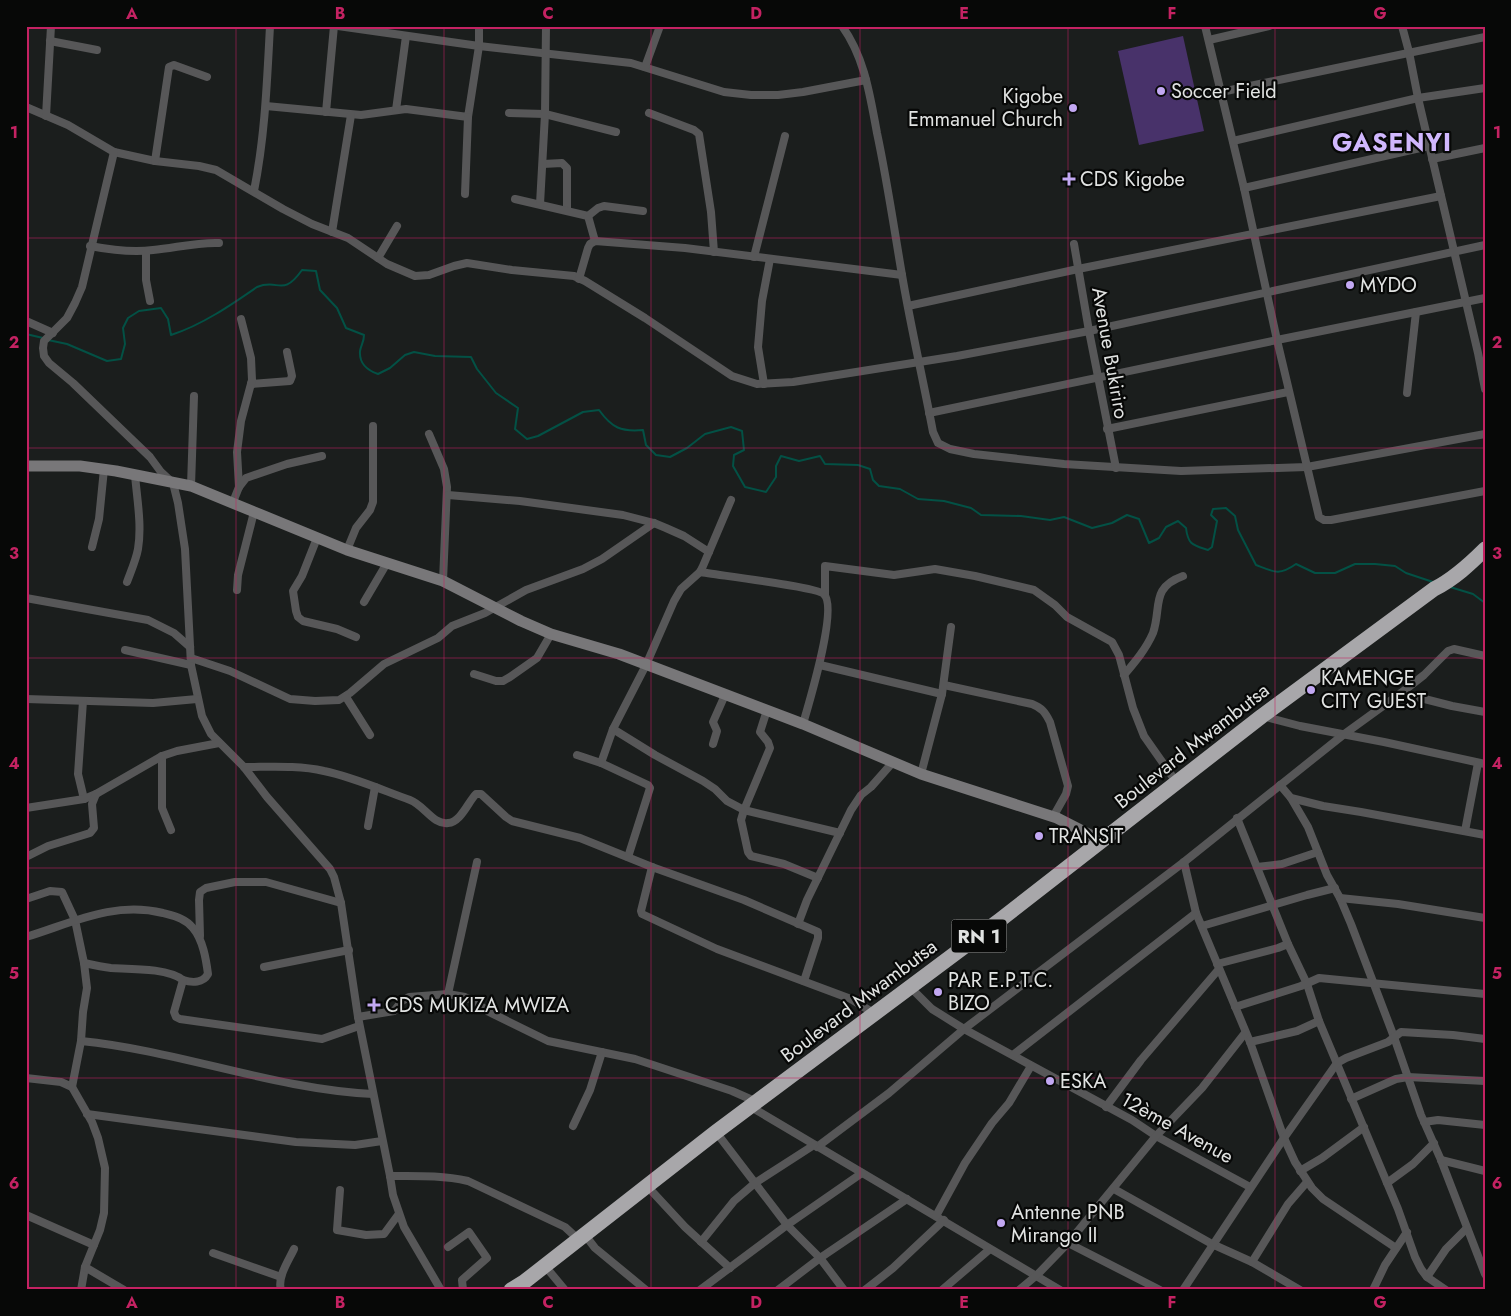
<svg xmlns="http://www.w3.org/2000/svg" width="1511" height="1316" font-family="Jost,sans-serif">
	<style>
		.green { fill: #48326a }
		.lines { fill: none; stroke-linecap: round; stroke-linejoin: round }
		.stream { stroke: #035145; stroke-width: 2 }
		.street { stroke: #575758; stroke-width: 8 }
		.secondary { stroke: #787779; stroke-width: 11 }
		.highway { stroke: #a8a7aa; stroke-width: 15 }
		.grid { fill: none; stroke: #c42262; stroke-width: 1; stroke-opacity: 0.55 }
		.poi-dot { fill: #c2a8f2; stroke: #070807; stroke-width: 2 }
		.labels { text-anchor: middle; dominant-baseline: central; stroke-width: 4.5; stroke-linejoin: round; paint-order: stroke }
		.shield { fill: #070807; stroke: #a0a1a0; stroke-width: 1 }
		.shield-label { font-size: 19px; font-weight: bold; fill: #e1e3e2 }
		.poi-label { font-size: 20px; fill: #e1e3e2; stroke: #070807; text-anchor: start }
		.street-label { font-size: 20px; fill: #e1e3e2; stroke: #070807 }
		.district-label { font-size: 25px; font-weight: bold; letter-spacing: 1px; fill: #d0b7fd; stroke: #070807 }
		.neatline { fill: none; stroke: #c42262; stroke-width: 2 }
		.grid-label { font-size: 16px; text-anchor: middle; font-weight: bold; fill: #c42262 }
	</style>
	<rect width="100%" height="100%" fill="#1b1e1d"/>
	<polygon class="green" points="1183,36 1204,131 1139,145 1118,51"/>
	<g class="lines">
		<g class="stream">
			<polyline points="26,334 43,338"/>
			<path d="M48,340L67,344L107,361L121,359L125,344L123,328L128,318L139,311L161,308L168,319L171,335C202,325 231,305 257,287C279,278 282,298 302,270L316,271L320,290L337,308L346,328L364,335C364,342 361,345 360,351C359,364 367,370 378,374L390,368L405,355L414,352L435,356L471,357L477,369L496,393L518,408L515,429L527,439L538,436L583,412L599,410C612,428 621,432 643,430L646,445L656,455L670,457L687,448L705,434L731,427L742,431L744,450L734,455L733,466L745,487L766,492L776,477V466L781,456L799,461L820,456L825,464L858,465L870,469L873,480L879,486L900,489L918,499L944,501L971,508L981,515L1021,516L1050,520L1064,517L1092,528L1112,523L1127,515L1139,519L1149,543L1159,538L1166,527L1178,521L1186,528C1188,545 1193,545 1208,550L1212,547L1217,521L1211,515L1213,509L1226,508L1235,516L1238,530L1256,565C1274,572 1279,576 1296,564L1315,573H1335L1355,564H1375L1395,566L1406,573L1433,582"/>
			<polyline points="1450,587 1473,594 1485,603"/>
		</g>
		<g class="street">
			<polyline points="338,26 479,46 631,63 724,92 751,95 778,95 803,92 866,80"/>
			<path d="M842,26C865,58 870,96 877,133C887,180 894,228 902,275C911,328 923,379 933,432L938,443L950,449L974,454L1064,464L1181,471L1307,467L1485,434"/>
			<polyline points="1205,26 1244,188 1277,340 1319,517 1324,520 1331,520 1485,491"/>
			<polyline points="1402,26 1409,52 1418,98 1478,353 1485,389"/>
			<polyline points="1209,40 1269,26"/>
			<polyline points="50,41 97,50"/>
			<polyline points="645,67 660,26"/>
			<polyline points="1221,92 1485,37"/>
			<polyline points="266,106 361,115 406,109 468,117 479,46 479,26"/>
			<polyline points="26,107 68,125 114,152 155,161 199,166 216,170 283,209 312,224 348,238 387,264 415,276 429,275 454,266 467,263 512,270 574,276 585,281 645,318 732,376 757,384 793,382 957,356 1089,331 1485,245"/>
			<polyline points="396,110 406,36"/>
			<polyline points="326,112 334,26"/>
			<polyline points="509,113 545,114 616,132"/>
			<polyline points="649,113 694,130 699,134 711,212 714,252"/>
			<polyline points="46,116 51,26"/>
			<polyline points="1233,141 1418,98 1485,88"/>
			<polyline points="114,152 82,287 75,303 67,318 44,341 43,348 44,356 49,363 73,383 150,457 161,472 173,483 178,503 185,549 191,665 202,716 211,734 244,767 267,797 330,869 334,877 341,903 358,1017 390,1176 393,1195 404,1227 441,1290"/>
			<polyline points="1432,159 1485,148"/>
			<polyline points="155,161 169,67 174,65 207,77"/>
			<polyline points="543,164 562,163 567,168 567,210"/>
			<polyline points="1244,188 1429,146"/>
			<path d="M254,191C265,136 267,82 270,26"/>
			<polyline points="465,194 468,117"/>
			<polyline points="515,199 588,216 595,241"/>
			<polyline points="540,204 545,114 546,26"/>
			<polyline points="588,216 598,208 604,206 643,211"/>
			<polyline points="332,232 351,115"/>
			<polyline points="1074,244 1089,331 1116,468"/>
			<path d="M90,246C111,250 132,253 153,250C175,248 197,242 219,243"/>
			<polyline points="146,251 146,280 150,301"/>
			<polyline points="754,257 785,136"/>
			<polyline points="378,258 397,226"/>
			<polyline points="579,279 588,248 590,244 595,241 685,248 902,275"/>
			<polyline points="908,306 1078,269 1441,196"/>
			<polyline points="26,321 53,333"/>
			<polyline points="251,384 290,381 292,376 287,352"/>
			<polyline points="764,384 758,347 762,301 770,259"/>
			<polyline points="1407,393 1416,312"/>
			<polyline points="929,413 1277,340 1485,298"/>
			<polyline points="1107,429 1288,392"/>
			<polyline points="429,434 444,469 447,487 443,581"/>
			<polyline points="191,486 194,396"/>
			<polyline points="239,487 237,452 241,421 252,380 251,358 241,319"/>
			<polyline points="448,495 520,501 623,515 654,523 666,528 684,536 709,552"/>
			<polyline points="233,502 239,487 246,478 287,464 322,456"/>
			<polyline points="317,538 302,576 293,591 296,611 298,617 303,621 337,629 356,637"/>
			<polyline points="92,547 99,519 104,469"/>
			<polyline points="347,550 356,528 370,510 373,502 373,426"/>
			<path d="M700,572C717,575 817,587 824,594C838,608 809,703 803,724"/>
			<path d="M127,582C131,571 136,560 138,549C142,525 137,499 135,475"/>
			<polyline points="237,590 238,575 254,512"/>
			<polyline points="825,595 825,566 894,575 935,569 975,576 1034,590 1055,605 1067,617 1112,642 1119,655 1133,708 1144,736 1177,783"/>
			<polyline points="26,598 148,620 174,633 190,647"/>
			<polyline points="364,602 387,563"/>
			<polyline points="125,650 191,665"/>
			<polyline points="191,658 230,671 290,699 315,701 339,700 350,693 384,664 438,638 452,626 485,613 526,590 583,569 602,559 654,523"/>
			<polyline points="820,665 942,694"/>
			<polyline points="474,674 496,681 503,681 510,677 537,658 551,634"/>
			<path d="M1124,675C1135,662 1146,649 1153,633C1162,607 1150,588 1183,576"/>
			<path d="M944,685L1032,704C1042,708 1045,712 1050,722L1068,786L1066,794L1053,817"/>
			<polyline points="1401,693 1452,706 1485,712"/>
			<polyline points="346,697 370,735"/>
			<polyline points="26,699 153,703 197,699"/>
			<polyline points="83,701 78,774 84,799"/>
			<polyline points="767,710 760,732 768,742 770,748 744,810 741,820 748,852 751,856 784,864 818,878"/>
			<polyline points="1262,716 1300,726 1384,742 1485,764"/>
			<polyline points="613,729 655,755 703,781 715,789 727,801 744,810 840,833"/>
			<polyline points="713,744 717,731 713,722 725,695"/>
			<polyline points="577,755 601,763 648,785 650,788 628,857"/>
			<polyline points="162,756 162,808 171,830"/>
			<polyline points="601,763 613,729 646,665 674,601 681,589 700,572 703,566 731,500"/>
			<path d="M244,767C270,767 298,765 324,771C353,777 382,790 410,800C424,805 433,825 448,823C461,822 468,802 476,794H481L506,817L512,821L580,838L652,867L744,900L818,932V938L804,981"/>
			<polyline points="921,774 942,694 951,627"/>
			<polyline points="1280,785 1291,798 1323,806 1361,812 1485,835"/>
			<polyline points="1291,798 1308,827 1327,875 1340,898 1351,924 1394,1037 1421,1115 1441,1160 1485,1274"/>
			<polyline points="26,808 84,799 96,794"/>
			<polyline points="1237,818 1288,944 1307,984 1319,1021 1398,1209 1415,1257 1421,1269 1427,1277 1446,1290"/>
			<polyline points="368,826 375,787"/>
			<polyline points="1465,831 1478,763"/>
			<polyline points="26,857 48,846 90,833 94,828 92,804 96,794 162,756 177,751 219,743"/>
			<polyline points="1184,862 1196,913 1250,1042 1284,1138 1295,1162 1312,1188 1323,1199 1396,1248"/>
			<polyline points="652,867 641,911 642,914 717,949 851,999 875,1014"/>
			<polyline points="1257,867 1282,864 1318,852"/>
			<polyline points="1340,898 1398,904 1485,918"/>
			<polyline points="26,899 50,891 62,892 75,920 84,963"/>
			<polyline points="798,924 807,900 851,810 861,795 871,787 893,762"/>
			<polyline points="1202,926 1307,895 1335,888"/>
			<polyline points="200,936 199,900 200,892 206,888 235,882 266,882 341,903"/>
			<path d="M26,937C72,923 113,901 163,913C174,916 185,918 193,928C203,940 206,959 208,974C203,983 192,983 183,980"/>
			<polyline points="1217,964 1278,948 1288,944"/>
			<polyline points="264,967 349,950"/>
			<polyline points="910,987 932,1009 964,1029 1132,1120 1156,1136 1250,1187"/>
			<polyline points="448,994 477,862"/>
			<polyline points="1235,1007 1301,986 1319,978 1485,994"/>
			<polyline points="358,1017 394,1011 402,1001 409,997 448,994 465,997 475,1002 489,1012 548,1041 635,1059 732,1091 757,1102"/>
			<path d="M81,1041L83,1012L87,988L84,963C93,965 102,967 111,968C131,969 168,968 183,980L174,1012L176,1017L180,1019L322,1039L359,1026"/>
			<polyline points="1250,1042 1297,1031 1319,1021"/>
			<polyline points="1013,1055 1196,913"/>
			<polyline points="26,1078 61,1082 72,1087 92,1122 98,1138 105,1168 104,1213 100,1230 85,1267 81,1290"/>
			<path d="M72,1087L81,1041C180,1051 274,1089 373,1094"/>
			<polyline points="1351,1099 1396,1079 1408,1077 1485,1081"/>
			<polyline points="751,1107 1060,1290"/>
			<polyline points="1106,1107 1141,1060 1219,969"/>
			<polyline points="87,1114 296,1142 355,1145 382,1141"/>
			<polyline points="1424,1122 1438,1120 1485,1125"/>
			<polyline points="573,1126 590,1090 602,1052"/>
			<polyline points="716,1132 787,1225 820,1258 844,1290"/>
			<polyline points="817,1147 889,1093 964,1029 1184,862 1343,735 1401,693 1424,675 1448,651 1454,649 1485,656"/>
			<polyline points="1441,1160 1485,1171"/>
			<polyline points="1300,1171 1322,1158 1364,1127"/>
			<path d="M390,1176C417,1176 442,1175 468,1181L565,1227L579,1240"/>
			<polyline points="1387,1183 1413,1164 1434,1143"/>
			<polyline points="647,1186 685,1227 730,1268"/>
			<polyline points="1114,1189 1212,1244 1252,1262 1300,1290"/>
			<polyline points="340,1190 337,1230 366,1235 384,1234 398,1215"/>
			<polyline points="26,1215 94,1245"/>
			<polyline points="936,1216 965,1163 992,1123 1009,1103 1031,1066"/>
			<polyline points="585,1235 595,1248 646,1290"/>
			<polyline points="701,1242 734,1201 755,1183 814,1145"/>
			<polyline points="1068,1243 1160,1290"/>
			<polyline points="448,1247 469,1232 487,1258 462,1280 463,1290"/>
			<polyline points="213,1253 281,1277"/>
			<polyline points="1252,1262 1288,1204 1307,1182"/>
			<polyline points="545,1266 565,1290"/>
			<polyline points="85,1267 124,1290"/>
			<polyline points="1427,1277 1446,1249 1467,1228"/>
			<path d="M281,1290C277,1277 289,1260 294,1249"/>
			<polyline points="700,1290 787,1225 862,1173"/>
			<polyline points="778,1290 820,1258 907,1199"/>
			<polyline points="865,1290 893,1268 944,1220"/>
			<polyline points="942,1290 990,1249"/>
			<polyline points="1019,1290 1037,1275 1068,1243 1156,1136 1202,1088 1245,1033"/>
			<polyline points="1183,1290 1284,1138 1337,1063 1346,1058 1388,1042 1401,1032 1453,1035 1485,1039"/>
			<polyline points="1373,1290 1385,1265 1407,1232"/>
		</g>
		<polyline class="secondary" points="26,466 80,466 116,471 191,486 347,550 443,581 521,621 551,634 619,654 803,724 921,774 1057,818 1102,841"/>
		<path class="highway" d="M511,1290L524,1282L716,1132L1000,920L1262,716L1434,589C1454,579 1470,564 1485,549"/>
	</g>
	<path class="grid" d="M236,26V1290M444,26V1290M651,26V1290M860,26V1290M1068,26V1290M1275,26V1290M26,238H1485M26,448H1485M26,658H1485M26,868H1485M26,1078H1485"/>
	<g class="poi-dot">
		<circle cx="1161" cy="91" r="5"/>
		<circle cx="1073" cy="108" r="5"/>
		<path d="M1066.5 171.5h5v5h5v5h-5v5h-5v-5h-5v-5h5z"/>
		<circle cx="1350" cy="285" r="5"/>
		<circle cx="1311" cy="690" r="5"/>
		<circle cx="1039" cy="836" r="5"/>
		<circle cx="938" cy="992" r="5"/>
		<path d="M371.5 997.5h5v5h5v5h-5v5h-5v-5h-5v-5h5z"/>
		<circle cx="1050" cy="1081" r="5"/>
		<circle cx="1001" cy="1223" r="5"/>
	</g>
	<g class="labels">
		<rect class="shield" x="951.5" y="919.5" width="55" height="33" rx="4"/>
		<g class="shield-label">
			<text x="979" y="936">RN 1</text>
		</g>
		<g class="poi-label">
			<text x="1171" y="91">Soccer Field</text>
			<text x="1063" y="96" text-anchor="end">Kigobe<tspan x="1063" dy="23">Emmanuel Church</tspan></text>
			<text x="1080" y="179">CDS Kigobe</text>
			<text x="1360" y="285">MYDO</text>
			<text x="1321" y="678">KAMENGE<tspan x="1321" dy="23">CITY GUEST</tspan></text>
			<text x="1049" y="836">TRANSIT</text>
			<text x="948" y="980">PAR E.P.T.C.<tspan x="948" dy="23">BIZO</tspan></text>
			<text x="385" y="1005">CDS MUKIZA MWIZA</text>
			<text x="1060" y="1081">ESKA</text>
			<text x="1011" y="1212">Antenne PNB<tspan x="1011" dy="23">Mirango II</tspan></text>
		</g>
		<g class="street-label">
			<text transform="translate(1110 353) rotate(80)">Avenue Bukiriro</text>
			<text transform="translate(1192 746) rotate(-38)">Boulevard Mwambutsa</text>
			<text transform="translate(859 1001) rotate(-37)">Boulevard Mwambutsa</text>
			<text transform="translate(1177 1128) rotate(29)">12ème Avenue</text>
		</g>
		<g class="district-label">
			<text x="1392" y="142">GASENYI</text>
		</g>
	</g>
	<rect width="1511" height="1316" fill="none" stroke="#070807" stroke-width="55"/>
	<rect x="28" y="28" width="1456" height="1260" class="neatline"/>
	<g class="grid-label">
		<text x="132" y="19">A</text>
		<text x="340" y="19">B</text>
		<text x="548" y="19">C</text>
		<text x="756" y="19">D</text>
		<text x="964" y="19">E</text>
		<text x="1172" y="19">F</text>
		<text x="1380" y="19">G</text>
		<text x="14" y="138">1</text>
		<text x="1497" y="138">1</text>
		<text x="14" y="348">2</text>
		<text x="1497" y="348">2</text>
		<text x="14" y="559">3</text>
		<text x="1497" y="559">3</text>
		<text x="14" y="769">4</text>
		<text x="1497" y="769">4</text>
		<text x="14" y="979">5</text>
		<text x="1497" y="979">5</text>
		<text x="14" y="1189">6</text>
		<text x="1497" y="1189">6</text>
		<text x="132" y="1308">A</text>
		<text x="340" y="1308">B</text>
		<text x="548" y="1308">C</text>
		<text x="756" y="1308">D</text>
		<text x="964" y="1308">E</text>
		<text x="1172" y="1308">F</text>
		<text x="1380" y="1308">G</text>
	</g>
</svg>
